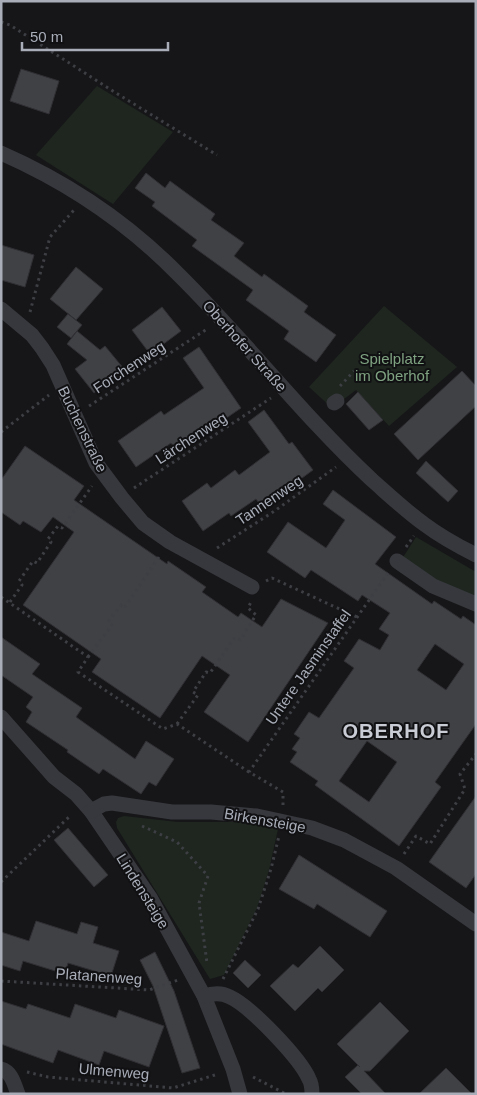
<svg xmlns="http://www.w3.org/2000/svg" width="477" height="1095" font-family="Arial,sans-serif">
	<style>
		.green { fill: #1e261f }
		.building { fill: #404145; stroke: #303034; fill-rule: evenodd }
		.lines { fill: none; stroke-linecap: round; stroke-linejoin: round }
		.path { stroke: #3d3f44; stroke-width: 3; stroke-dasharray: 2.5 4; stroke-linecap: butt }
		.street { stroke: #37383d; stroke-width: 15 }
		.labels { text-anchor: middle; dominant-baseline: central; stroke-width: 4; stroke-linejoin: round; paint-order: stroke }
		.street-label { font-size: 15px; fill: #a8adb8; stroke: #111113 }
		.park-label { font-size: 15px; fill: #7fa381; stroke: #111113 }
		.district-label { font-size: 20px; font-weight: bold; letter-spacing: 1px; fill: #c9ccd4; stroke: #111113 }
	</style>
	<rect width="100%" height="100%" fill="#161618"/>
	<g class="green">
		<polygon points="97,86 173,132 113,204 36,155"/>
		<polygon points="384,306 457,367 389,426 356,390 332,408 309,387"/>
		<polygon points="416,537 476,572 476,600 438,582 402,559"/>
		<polygon points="124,816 178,822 254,822 278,829 269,870 257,908 224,975 210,979 117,828 116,822 118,818"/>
	</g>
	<g class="building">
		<polygon points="21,69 59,81 49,114 10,101"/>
		<polygon points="146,173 165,188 170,181 215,214 211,220 244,243 234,256 262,277 264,274 308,306 304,312 336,335 316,362 284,339 289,331 246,300 253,290 192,246 197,240 152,206 155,202 135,188"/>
		<polygon points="1,245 34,255 25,287 1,280"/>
		<polygon points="76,267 103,289 76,320 50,299"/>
		<polygon points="162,307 181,331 150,354 132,330"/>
		<polygon points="68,314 82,325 71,338 57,327"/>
		<polygon points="77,331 100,350 105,346 124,369 94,393 75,369 87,360 67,344"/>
		<polygon points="199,347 241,408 209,430 206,426 174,447 171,443 136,467 118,441 161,411 164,415 204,388 183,358"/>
		<polygon points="462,371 476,386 476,406 418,460 394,434"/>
		<polygon points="358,392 383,420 369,430 346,404"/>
		<polygon points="264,410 289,444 292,442 313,470 287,489 284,485 259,503 256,499 231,516 229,513 203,531 182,501 207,483 211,488 235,470 239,475 270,452 248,422"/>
		<polygon points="25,446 84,486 74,500 167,564 168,561 206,587 202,592 238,617 241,613 262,627 281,599 328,623 248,742 204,712 230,675 202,656 160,718 92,672 101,659 23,605 74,532 53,517 41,532 23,521 20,525 1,512 1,480"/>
		<polygon points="426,461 458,491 448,502 416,473"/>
		<path d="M333,490L396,537L375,564L432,604L434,601L461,619L463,616L476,625V724L435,782L441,787L399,846L315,785L318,781L290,762L297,752L292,749L300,738L294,734L309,712L319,718L354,668L344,661L359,639L380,650L389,635L379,629L390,613L362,595L358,601L311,570L305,578L267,552L288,522L326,548L345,520L323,504ZM435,644L464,664L446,690L417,670ZM367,741L397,762L369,802L339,781Z"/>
		<polygon points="1,637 40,664 32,674 82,708 76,717 135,759 146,741 174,759 156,786 149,782 141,794 103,769 99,774 67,752 68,750 26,722 32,712 26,707 33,697 1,675"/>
		<polygon points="476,796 476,874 466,888 429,862"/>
		<polygon points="68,828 108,875 94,887 54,840"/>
		<polygon points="299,855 387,911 370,937 317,904 314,909 279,889"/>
		<polygon points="36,921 77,934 81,922 98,927 93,943 119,951 111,976 68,963 65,974 23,961 20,971 1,965 1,932 29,941"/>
		<polygon points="320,946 344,970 322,992 318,988 295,1011 270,986 293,964 298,968"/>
		<polygon points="155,952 174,991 200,1068 182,1073 153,986 140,960"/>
		<polygon points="245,960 261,975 248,988 233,973"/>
		<polygon points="1,1001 26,1009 28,1004 70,1018 75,1004 116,1018 119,1010 164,1026 149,1067 104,1051 99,1065 58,1050 53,1063 1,1044"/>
		<polygon points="380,1002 409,1031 370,1071 364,1071 386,1094 362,1094 345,1077 358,1065 360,1067 337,1044"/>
		<polygon points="446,1068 472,1094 419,1094"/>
	</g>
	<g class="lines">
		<g class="path">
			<polyline points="1,22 10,25 116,93 217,155"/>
			<polyline points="30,312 50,237 74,210"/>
			<polyline points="340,386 354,371"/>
			<polyline points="89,406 207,329"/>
			<polyline points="1,432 49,395"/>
			<polyline points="134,488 271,398"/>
			<polyline points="406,547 414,536"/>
			<polyline points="217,548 273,512 336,467"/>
			<polyline points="266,581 272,578 357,617"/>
			<polyline points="1,597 88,657 78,672 163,729 177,724 249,772"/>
			<polyline points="10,602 22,585 19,581 33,561 37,563 51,542 48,539 58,526 62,528 92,486"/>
			<polyline points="88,657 112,625 108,622 122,604 125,607 161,554"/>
			<polyline points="177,724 198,695 193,692 206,672 210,673 235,637 240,640 256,615 248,608 251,602"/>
			<polyline points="283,805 283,792 249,772 388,573"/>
			<polyline points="142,826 177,842 208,876 199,903 207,963"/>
			<polyline points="404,854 416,836 430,844 465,789 460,774 476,754"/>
			<polyline points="1,882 71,815"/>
			<polyline points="223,979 258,909 271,869 279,836"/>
			<polyline points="1,981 149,990 178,980"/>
			<polyline points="27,1072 48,1077 173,1088 218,1074"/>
			<polyline points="253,1077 286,1094"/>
		</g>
		<g class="street">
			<path d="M1,153C67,182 128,223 178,274C245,340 303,416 372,480C389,495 406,511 424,524C440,536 458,546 476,555"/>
			<polyline points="1,309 32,335 42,348 53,365 96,463 122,498 143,523 170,542 252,587"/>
			<polyline points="334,403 337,401"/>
			<polyline points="397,561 433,586 476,604"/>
			<polyline points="1,717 54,777 76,794 91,811 151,899 204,996 233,1069 240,1094"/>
			<polyline points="91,811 104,804 112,803 172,812 211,812 257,816 312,828 344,840 396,868 476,924"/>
			<path d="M204,996C213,993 221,992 230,997C250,1006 300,1058 309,1079C312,1084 312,1089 312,1094"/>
			<path d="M1,1069C12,1072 14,1084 18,1094"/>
		</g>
	</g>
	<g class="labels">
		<g class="street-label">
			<text transform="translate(245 346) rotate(48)">Oberhofer Straße</text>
			<text transform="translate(129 367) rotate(-33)">Forchenweg</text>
			<text transform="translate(83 429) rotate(64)">Buchenstraße</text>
			<text transform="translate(191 438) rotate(-33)">Lärchenweg</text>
			<text transform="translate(269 500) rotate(-34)">Tannenweg</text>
			<text transform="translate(308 667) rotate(-55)">Untere Jasminstaffel</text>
			<text transform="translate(265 820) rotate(10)">Birkensteige</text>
			<text transform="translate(143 891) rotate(58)">Lindensteige</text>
			<text transform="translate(99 976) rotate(4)">Platanenweg</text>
			<text transform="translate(114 1071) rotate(5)">Ulmenweg</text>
		</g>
		<g class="park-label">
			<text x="392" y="358">Spielplatz<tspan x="392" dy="17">im Oberhof</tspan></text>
		</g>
		<g class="district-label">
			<text x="396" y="731">OBERHOF</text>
		</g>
	</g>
	<rect width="477" height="1095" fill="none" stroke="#a8adb8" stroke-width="5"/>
	<path d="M22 42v8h146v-8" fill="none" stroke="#a8adb8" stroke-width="2.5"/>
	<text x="30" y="42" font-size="15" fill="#a8adb8" stroke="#111113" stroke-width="4" paint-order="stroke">50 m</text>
</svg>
